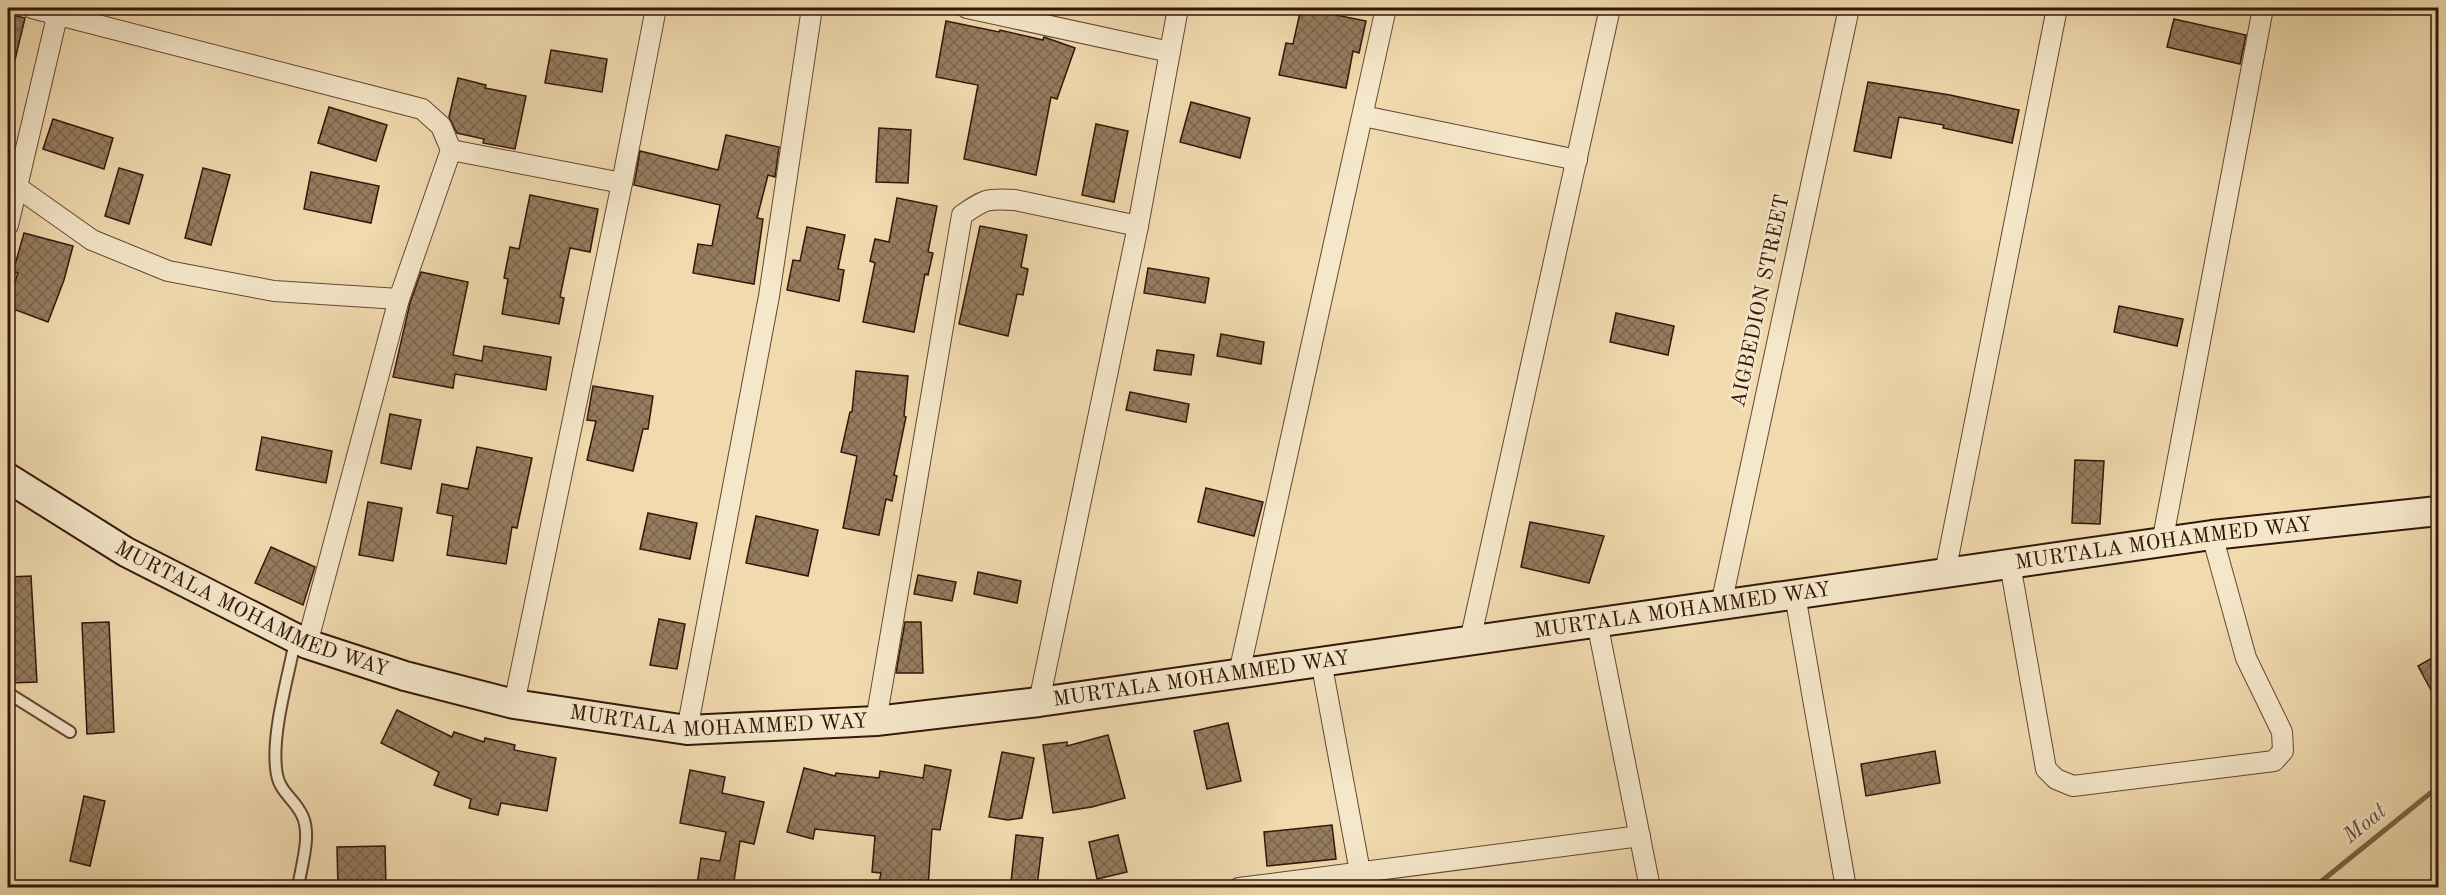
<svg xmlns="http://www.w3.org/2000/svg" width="2446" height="895" font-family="'Old Standard TT',serif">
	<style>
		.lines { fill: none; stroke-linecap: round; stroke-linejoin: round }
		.stream { stroke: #7e634a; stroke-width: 5 }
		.building { fill: url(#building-cross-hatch); stroke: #341609; stroke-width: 1.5 }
		.lane-casing { stroke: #634732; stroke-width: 14 }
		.street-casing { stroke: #634732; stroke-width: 22 }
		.secondary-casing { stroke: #341609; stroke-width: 32 }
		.lane { stroke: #f5e7ca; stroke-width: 10 }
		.street { stroke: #f5e7ca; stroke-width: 20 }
		.secondary { stroke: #f5e7ca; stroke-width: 28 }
		.labels { text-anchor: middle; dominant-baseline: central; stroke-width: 5; stroke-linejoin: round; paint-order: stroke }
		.street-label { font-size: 21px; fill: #341609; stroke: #f5e7ca }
		.water-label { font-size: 22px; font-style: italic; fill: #664a35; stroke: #f5e7ca }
	</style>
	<defs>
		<pattern id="building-cross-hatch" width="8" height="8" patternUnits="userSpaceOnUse" patternTransform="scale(1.5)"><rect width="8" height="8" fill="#967c5f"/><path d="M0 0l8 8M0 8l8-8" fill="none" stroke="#7b654d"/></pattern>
	</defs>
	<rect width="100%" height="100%" fill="#f0daae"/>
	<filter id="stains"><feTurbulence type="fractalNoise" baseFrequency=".00333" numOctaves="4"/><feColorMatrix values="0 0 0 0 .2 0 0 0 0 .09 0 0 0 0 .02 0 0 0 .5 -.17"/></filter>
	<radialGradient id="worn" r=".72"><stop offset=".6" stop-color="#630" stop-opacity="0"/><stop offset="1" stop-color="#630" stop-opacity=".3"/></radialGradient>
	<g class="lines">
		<polyline class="stream" points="2313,888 2438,787"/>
	</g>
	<g class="building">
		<polygon points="1301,8 1366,21 1359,53 1353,51 1346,88 1279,75 1286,43 1293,44"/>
		<polygon points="8,14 25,18 13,68 8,67"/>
		<polygon points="2174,19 2246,35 2240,64 2167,47"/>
		<polygon points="946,21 999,32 1000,30 1043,40 1044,37 1075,48 1057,99 1051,97 1036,175 964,159 978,85 936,77"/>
		<polygon points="551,50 607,59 602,92 545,83"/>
		<polygon points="458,78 486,85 485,88 526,96 515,149 483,143 484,139 457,133 449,117"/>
		<polygon points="1868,82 1950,95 2019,110 2012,143 1943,128 1944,125 1899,117 1891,158 1854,151"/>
		<polygon points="1191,102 1250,118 1240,158 1180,142"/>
		<polygon points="329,107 387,125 376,161 318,143"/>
		<polygon points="53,119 113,138 104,169 43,149"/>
		<polygon points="1096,124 1128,131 1114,202 1082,195"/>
		<polygon points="879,128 911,130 908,183 876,182"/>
		<polygon points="726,135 779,147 775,177 768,175 757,218 763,219 754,284 693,273 698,244 712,246 720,205 634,185 640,151 718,170"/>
		<polygon points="119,168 143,175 129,224 105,216"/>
		<polygon points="203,168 230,175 211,245 185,238"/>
		<polygon points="311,172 379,186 371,223 304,209"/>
		<polygon points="530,195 598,209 590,252 570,248 560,297 564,298 559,324 502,314 508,279 504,278 510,247 519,249"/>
		<polygon points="897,198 937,206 928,252 933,253 928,275 925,274 914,332 863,322 875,263 870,261 875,239 889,242"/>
		<polygon points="980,226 1027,235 1021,267 1028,269 1023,295 1017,294 1008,336 959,324"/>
		<polygon points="807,227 845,235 838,269 844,270 839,301 787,290 793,260 800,261"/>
		<polygon points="24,233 73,246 64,280 48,322 8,307 8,301 18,273 13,272"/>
		<polygon points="1148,268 1209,278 1205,303 1144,293"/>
		<polygon points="421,272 468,282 453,355 482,361 484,346 551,357 546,390 455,374 453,388 393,377 410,303"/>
		<polygon points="2119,306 2183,319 2177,346 2114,332"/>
		<polygon points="1616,313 1674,326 1668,355 1610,342"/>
		<polygon points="1221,334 1264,342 1261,364 1217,356"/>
		<polygon points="1157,350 1194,355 1191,375 1154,370"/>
		<polygon points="856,371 908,376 904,416 906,417 894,475 897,476 892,501 886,499 879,535 843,528 857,456 841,452 850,412 852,412"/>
		<polygon points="593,386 653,396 648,429 643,429 633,471 587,460 596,421 587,420"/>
		<polygon points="1130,392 1189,404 1186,422 1126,410"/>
		<polygon points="390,414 421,420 411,469 381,463"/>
		<polygon points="262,437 332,451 326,483 256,470"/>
		<polygon points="477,447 532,458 517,528 512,527 506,564 447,555 453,516 437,513 442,484 468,489"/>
		<polygon points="2075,460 2104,461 2100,524 2072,523"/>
		<polygon points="1206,488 1263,502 1254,536 1198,522"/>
		<polygon points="368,502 402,508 393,561 359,555"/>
		<polygon points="648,513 697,523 690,559 640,549"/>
		<polygon points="756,516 818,530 808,576 746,563"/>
		<polygon points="1530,522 1604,536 1589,583 1521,567"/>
		<polygon points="271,547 315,567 303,605 255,583"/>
		<polygon points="978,572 1021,581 1017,603 974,594"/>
		<polygon points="918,575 956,582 952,601 914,594"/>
		<polygon points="31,576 37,682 11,683 8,577"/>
		<polygon points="659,619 685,624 677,669 650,665"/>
		<polygon points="109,622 114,732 87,734 82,623"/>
		<polygon points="905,622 921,622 923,673 896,673"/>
		<polygon points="2439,654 2439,705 2418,666"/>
		<polygon points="397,710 452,737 454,732 484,742 485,738 515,745 514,750 556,758 547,811 501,803 498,815 469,808 471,799 434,785 439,772 381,743"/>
		<polygon points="1228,723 1241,781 1207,789 1194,731"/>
		<polygon points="1108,735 1125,798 1092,807 1053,813 1043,745 1067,742 1067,746"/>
		<polygon points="1935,751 1940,783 1866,796 1861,764"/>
		<polygon points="1002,752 1034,758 1022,818 1008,820 989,817"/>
		<polygon points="925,765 951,770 940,830 932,829 928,888 878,888 881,873 872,872 875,836 815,829 813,839 787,832 804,768 835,776 836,773 879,778 880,771 923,778"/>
		<polygon points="690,770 725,777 722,793 764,802 754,844 740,841 733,888 697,884 701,858 720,861 726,832 680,823"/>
		<polygon points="84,796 105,801 90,866 70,861"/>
		<polygon points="1332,825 1336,859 1267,866 1264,832"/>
		<polygon points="1016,835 1043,838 1037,886 1011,882"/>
		<polygon points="1118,835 1127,872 1097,879 1089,842"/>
		<polygon points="385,846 386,888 338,888 337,847"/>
	</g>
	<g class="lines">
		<defs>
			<g id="lane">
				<path d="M295,641C288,678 272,731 276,768C278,793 293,796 302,815C312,835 301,866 298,888"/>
				<polyline points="8,693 70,732"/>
			</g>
			<g id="street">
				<polyline points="32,8 422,109 441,126 451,150 399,299 307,644"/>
				<polyline points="967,8 1170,52"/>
				<polyline points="1363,116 1577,160"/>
				<polyline points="451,150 622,183"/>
				<polyline points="17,187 92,240 168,271 274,291 399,299"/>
				<polyline points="8,225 59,8"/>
				<polyline points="2162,543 2263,8"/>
				<polyline points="2010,564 2046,769 2056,779 2073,786 2274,761 2283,751 2282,732 2246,658 2212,535"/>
				<polyline points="1945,573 2057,8"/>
				<polyline points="1795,595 1846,888"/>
				<polyline points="1721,605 1849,8"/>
				<polyline points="1597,622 1650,888"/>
				<polyline points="1470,641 1610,8"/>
				<polyline points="1321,661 1363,888"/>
				<polyline points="1239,673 1386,8"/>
				<polyline points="1039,702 1138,226 1178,8"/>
				<polyline points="514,704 622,183 656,8"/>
				<path d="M876,721L962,215C985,199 987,198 1015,200L1138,226"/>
				<polyline points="687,730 769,296 812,8"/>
				<polyline points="1239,888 1640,836"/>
			</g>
			<g id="secondary">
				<path id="s1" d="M8,478L126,552L307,644L405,676L514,704L687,730L876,721L1039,702L2212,535L2438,511"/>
			</g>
		</defs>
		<use href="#lane" class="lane-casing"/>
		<use href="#street" class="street-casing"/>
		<use href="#secondary" class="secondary-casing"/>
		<use href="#lane" class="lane"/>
		<use href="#street" class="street"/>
		<use href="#secondary" class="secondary"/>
	</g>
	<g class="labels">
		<g class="street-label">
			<text transform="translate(1761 301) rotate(-78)">AIGBEDION STREET</text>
			<text stroke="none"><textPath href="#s1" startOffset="2222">MURTALA MOHAMMED WAY</textPath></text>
			<text stroke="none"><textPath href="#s1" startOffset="278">MURTALA MOHAMMED WAY</textPath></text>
			<text stroke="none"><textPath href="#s1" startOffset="1736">MURTALA MOHAMMED WAY</textPath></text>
			<text stroke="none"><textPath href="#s1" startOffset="1250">MURTALA MOHAMMED WAY</textPath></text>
			<text stroke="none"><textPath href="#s1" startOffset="764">MURTALA MOHAMMED WAY</textPath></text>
		</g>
		<g class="water-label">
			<text transform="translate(2365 824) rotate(-39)">Moat</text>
		</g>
	</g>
	<rect width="2446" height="895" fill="none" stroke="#f0daae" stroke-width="30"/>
	<rect x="9" y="9" width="2428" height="877" fill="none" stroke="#341609" stroke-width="3"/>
	<rect x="15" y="15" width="2416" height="865" fill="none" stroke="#341609" stroke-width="1.5"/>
	<rect width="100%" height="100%" filter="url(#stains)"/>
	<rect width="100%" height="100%" fill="url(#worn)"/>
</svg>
